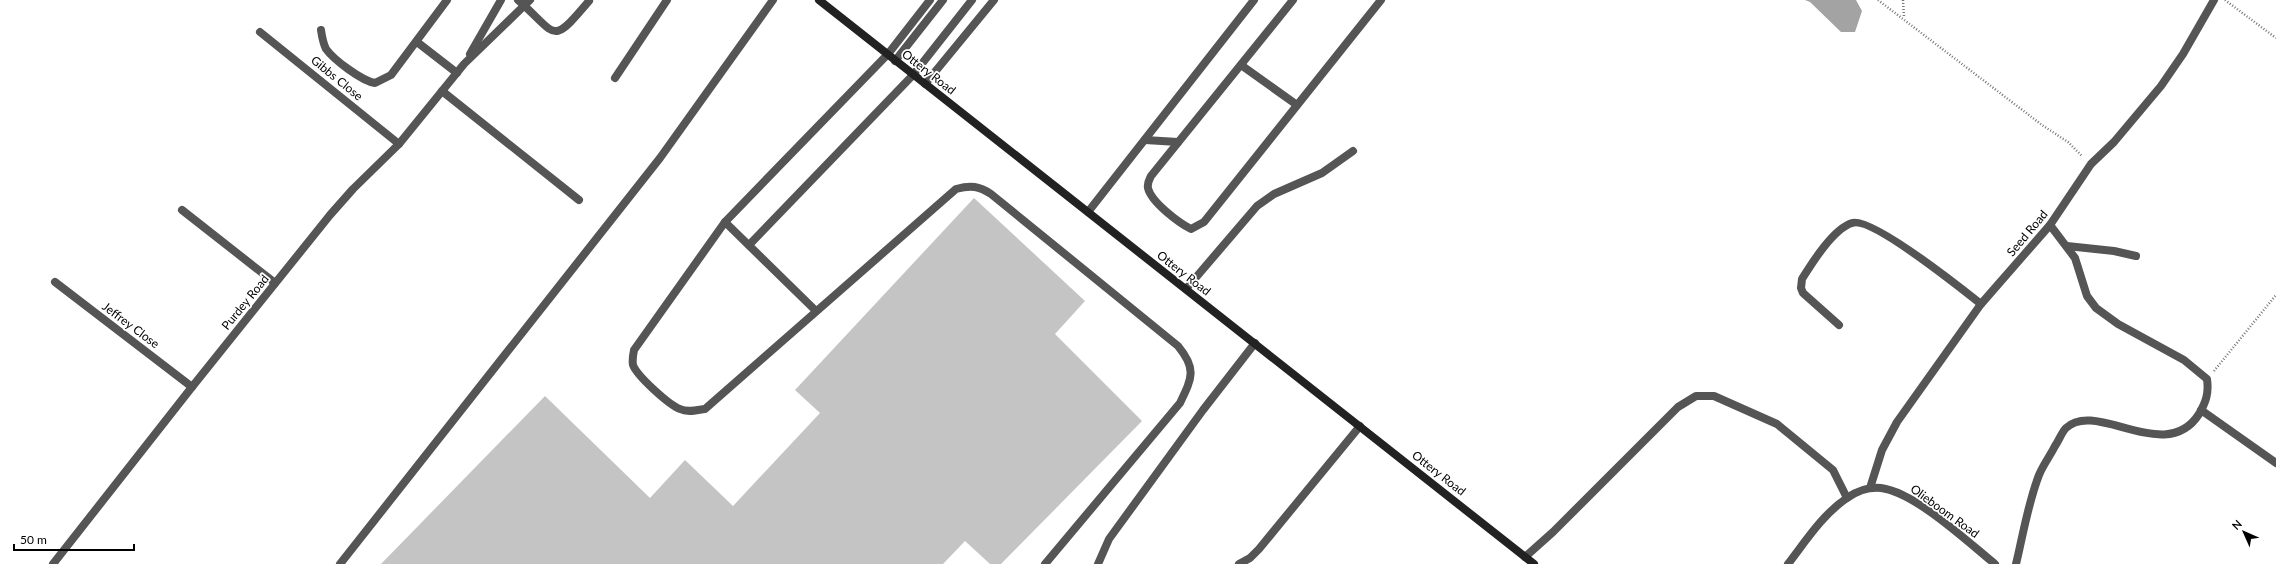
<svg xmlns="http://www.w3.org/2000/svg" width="2276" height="564" font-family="Lato,sans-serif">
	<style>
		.water { fill: #a3a3a3 }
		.building { fill: #c4c4c4 }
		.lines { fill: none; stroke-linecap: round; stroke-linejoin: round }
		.path { stroke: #777; stroke-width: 2.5; stroke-dasharray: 1 2; stroke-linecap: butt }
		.lane { stroke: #555; stroke-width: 8 }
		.street { stroke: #555; stroke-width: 8 }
		.secondary { stroke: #222; stroke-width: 8 }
		.labels { text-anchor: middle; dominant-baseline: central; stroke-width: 3.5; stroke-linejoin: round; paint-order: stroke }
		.street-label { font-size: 12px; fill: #000; stroke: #fff }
	</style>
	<rect width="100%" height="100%" fill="#fff"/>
	<polygon class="water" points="1805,0 1856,0 1862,11 1855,32 1841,32 1810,2"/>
	<polygon class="building" points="974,198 1085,301 1055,334 1142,421 1001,564 990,564 965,541 943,564 381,564 545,396 650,498 685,460 733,506 820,413 795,390"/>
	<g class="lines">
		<g class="path">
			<polyline points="1878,0 2042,125 2068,142 2082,156"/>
			<polyline points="1903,0 1904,18"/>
			<polyline points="2225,0 2276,38"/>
			<polyline points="2214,371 2276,295"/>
		</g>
		<g class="lane">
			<path d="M518,0C558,35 550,47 589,1"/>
			<path d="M930,0L888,54L725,222L634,350C633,355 632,360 633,365C637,376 669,405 680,409C688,413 697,410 705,409L956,189C971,185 979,186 991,194L1178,346C1197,369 1192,378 1180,403L1045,564"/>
			<path d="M1293,0L1151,176C1149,180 1147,183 1148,188C1151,202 1179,223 1191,229L1204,222L1381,0"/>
			<path d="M321,30C322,37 323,43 326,49C334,60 362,81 375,83L391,75L447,0"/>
			<polyline points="417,42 457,73"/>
			<polyline points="895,61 943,0"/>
			<polyline points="1241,65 1297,105"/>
			<polyline points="615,78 667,0"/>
			<polyline points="925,84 994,0"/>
			<polyline points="442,91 579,200"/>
			<polyline points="1145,140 1178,142"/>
			<polyline points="182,210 275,283"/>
			<polyline points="1088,212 1254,0"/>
			<polyline points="725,222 815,310"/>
			<polyline points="749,245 913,75 972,0"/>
			<polyline points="2067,246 2114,251 2136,256"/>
			<polyline points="1186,289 1257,206 1274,194 1322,173 1353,151"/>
			<path d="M1839,325L1803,293L1801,288L1802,279C1812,263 1833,229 1852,223C1871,216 1962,289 1981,304"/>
			<polyline points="2201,410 2276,463"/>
			<polyline points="1525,557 1553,532 1678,407 1696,396 1714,396 1777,424 1833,470 1847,498"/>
			<polyline points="340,564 660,158 773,0"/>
			<polyline points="1098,564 1109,539 1203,410 1255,343"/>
			<polyline points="1239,564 1250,558 1259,549 1360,426"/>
			<path d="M2016,564C2023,535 2028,503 2039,475C2043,465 2050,456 2055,446C2059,440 2062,432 2066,428C2096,399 2166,466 2199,414C2206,402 2209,393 2207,379L2184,360L2118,324L2096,308L2087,296L2075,258L2050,225"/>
		</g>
		<g class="street">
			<polyline points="260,32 399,144"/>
			<polyline points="470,54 501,0"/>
			<polyline points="55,282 192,387"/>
			<polyline points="1870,488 1882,450 1897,422 1981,304 2050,225 2091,164 2114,142 2161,86 2183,54 2214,0"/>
			<polyline points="53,564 192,387 330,215 353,189 399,144 464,64 530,0"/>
			<path d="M1788,564C1805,542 1823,514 1847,498C1857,491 1870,487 1881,488C1915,492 1969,543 1995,564"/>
		</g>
		<polyline class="secondary" points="819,0 1534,564"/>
	</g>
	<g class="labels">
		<g class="street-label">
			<text transform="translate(929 72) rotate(38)">Ottery Road</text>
			<text transform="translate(337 78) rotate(39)">Gibbs Close</text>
			<text transform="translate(2027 233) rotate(-50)">Seed Road</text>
			<text transform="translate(1184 273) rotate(38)">Ottery Road</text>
			<text transform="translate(245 302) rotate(-51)">Purdey Road</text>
			<text transform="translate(131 325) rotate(37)">Jeffrey Close</text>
			<text transform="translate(1439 473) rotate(38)">Ottery Road</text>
			<text transform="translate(1945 511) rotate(36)">Olieboom Road</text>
		</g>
	</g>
	<g transform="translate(2244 532) rotate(315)" stroke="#ffffff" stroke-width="3" paint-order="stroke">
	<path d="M0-3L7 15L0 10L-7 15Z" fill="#000000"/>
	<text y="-6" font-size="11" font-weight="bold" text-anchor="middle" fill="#000000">N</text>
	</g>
	<path d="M14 544v6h120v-6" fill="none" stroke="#000000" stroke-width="2"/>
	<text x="20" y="544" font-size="12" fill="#000000" stroke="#ffffff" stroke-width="3" paint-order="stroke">50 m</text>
</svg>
